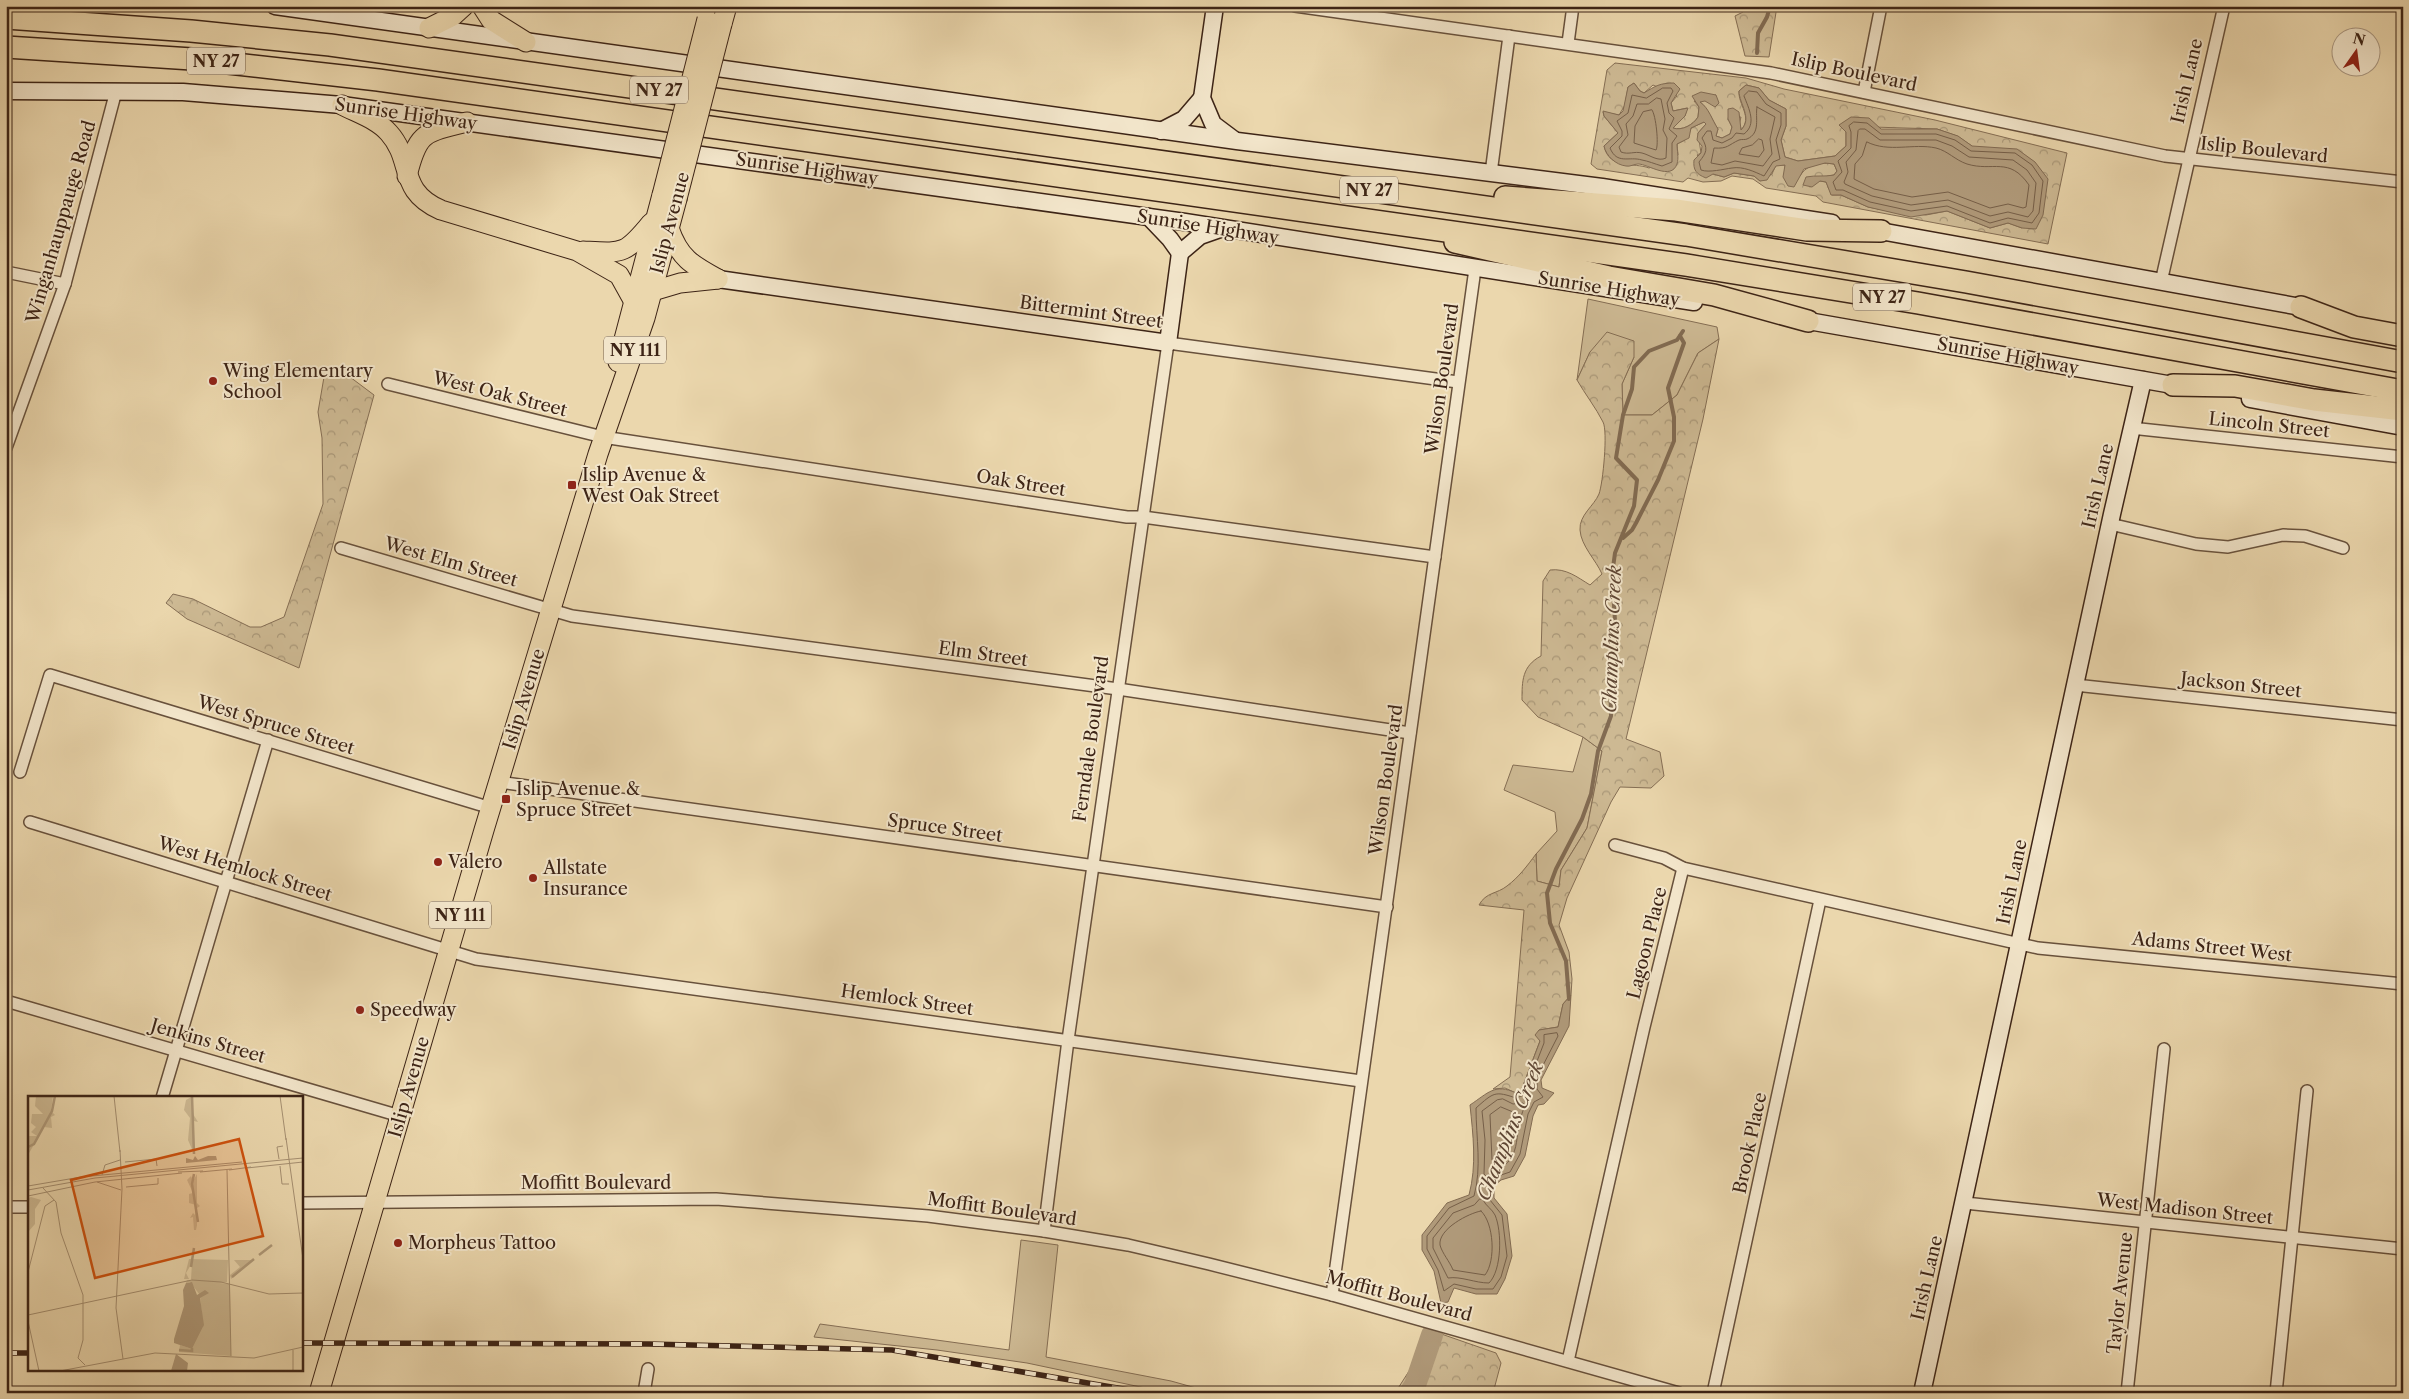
<svg xmlns="http://www.w3.org/2000/svg" width="2409" height="1399" font-family="'Libre Caslon Text',serif">
	<style>
		.grass { fill: #cdb993; stroke: #856e54 }
		.forest { fill: url(#forest-crowns); stroke: #856e54; fill-rule: evenodd }
		.water { fill: #b09a7a; stroke: #826b52 }
		.lines { fill: none; stroke-linecap: round; stroke-linejoin: round }
		.shore { stroke: #765f48; stroke-width: 1 }
		.stream { stroke: #826b52; stroke-width: 4 }
		.river { stroke: #b09a7a; stroke-width: 22 }
		.street-casing { stroke: #68513c; stroke-width: 14 }
		.secondary-casing { stroke: #3d2416; stroke-width: 19 }
		.primary-casing { stroke: #3d2416; stroke-width: 21 }
		.highway-casing { stroke: #3d2416; stroke-width: 24 }
		.street { stroke: #f2e5ca; stroke-width: 11 }
		.secondary { stroke: #f2e5ca; stroke-width: 16 }
		.primary { stroke: #ebd7ad; stroke-width: 19 }
		.highway { stroke: #ebd7ad; stroke-width: 21 }
		.rail-casing { stroke: #3d2416; stroke-width: 5.5 }
		.rail { stroke: #f2e5ca; stroke-width: 4; stroke-dasharray: 11; stroke-linecap: butt }
		.primary-bridge-casing { stroke: #3d2416; stroke-width: 21; stroke-linecap: butt }
		.primary-bridge { stroke: #ebd7ad; stroke-width: 19 }
		.poi-dot { fill: #8f2418; stroke: #f2e5ca; stroke-width: 2 }
		.labels { text-anchor: middle; dominant-baseline: central; stroke-width: 4; stroke-linejoin: round; paint-order: stroke }
		.shield { fill: #f2e5ca; stroke: #735e4c; stroke-width: 1 }
		.shield-label { font-size: 16px; font-weight: bold; fill: #3d2416 }
		.street-label { font-size: 18px; fill: #3d2416; stroke: #f2e5ca }
		.poi-label { font-size: 18px; fill: #3d2416; stroke: #f2e5ca; text-anchor: start }
		.water-label { font-size: 19px; font-style: italic; fill: #604734; stroke: #f2e5ca }
		.inset-river { fill: none; stroke: #b09a7a; stroke-width: 2.5 }
		.inset-road { fill: none; stroke: #a58f71; stroke-width: 1 }
		.view { fill: #ce510e; fill-opacity: 0.15; stroke: #ce510e; stroke-width: 2.5 }
		.inset-edge { fill: none; stroke: #3d2416; stroke-width: 2.5 }
	</style>
	<defs>
		<pattern id="forest-crowns" width="20" height="18" patternUnits="userSpaceOnUse" patternTransform="scale(1.25)"><rect width="20" height="18" fill="#cdb993"/><path d="M2 6a3 3 0 1 1 6 0M12 15a3 3 0 1 1 6 0" fill="none" stroke="#a89677"/></pattern>
	</defs>
	<rect width="100%" height="100%" fill="#ebd7ad"/>
	<filter id="stains"><feTurbulence type="fractalNoise" baseFrequency=".004" numOctaves="4"/><feColorMatrix values="0 0 0 0 .2 0 0 0 0 .09 0 0 0 0 .02 0 0 0 .5 -.17"/></filter>
	<radialGradient id="worn" r=".72"><stop offset=".6" stop-color="#630" stop-opacity="0"/><stop offset="1" stop-color="#630" stop-opacity=".3"/></radialGradient>
	<g class="grass">
		<polygon points="1588,299 1717,327 1719,339 1698,353 1677,395 1652,415 1623,415 1622,384 1634,357 1590,352 1577,380"/>
		<polygon points="1583,737 1602,751 1587,828 1561,870 1559,887 1537,881 1536,854 1557,831 1555,812 1504,790 1513,765 1573,772"/>
		<polygon points="1021,1240 1058,1245 1046,1357 1171,1381 1214,1393 1169,1393 1027,1363 937,1350 814,1337 820,1324 1009,1350"/>
	</g>
	<g class="forest">
		<polygon points="1742,6 1777,6 1769,57 1745,56 1735,16 1743,12"/>
		<path d="M1615,63L1746,78L1784,89L1935,120L2067,153L2048,244L1823,202L1816,196L1766,188L1753,179L1732,176L1721,181L1703,182L1688,178L1683,182L1597,169L1591,164L1607,70ZM1634,83L1640,91L1644,93L1653,85L1677,96L1671,103L1673,111L1687,108L1685,116L1673,128C1682,131 1693,125 1698,117L1699,107L1694,101L1716,95L1699,101C1708,108 1712,120 1718,129L1716,136L1722,138L1730,134L1732,127L1728,119L1741,117L1739,125L1741,130C1753,117 1738,105 1739,91L1746,85L1759,88L1769,100L1786,109V126L1781,140L1785,157L1798,161L1835,156L1846,146V132L1840,126L1937,129L1957,136L1972,146L2022,228L2008,223L1990,228L1947,211L1926,215L1889,211L1868,207L1841,195H1832L1826,182L1820,181L1822,177L1834,175L1837,171L1834,164C1821,162 1807,164 1800,176L1785,172V165H1776L1772,174L1760,181L1754,176L1734,173L1724,177L1713,174L1697,155L1701,153L1698,133L1706,124L1704,122L1691,128L1685,140L1677,144L1678,155L1649,168C1634,162 1609,170 1604,146L1618,133L1604,116L1603,112L1619,115L1625,105L1628,87Z"/>
		<path d="M1607,332L1634,341V357L1622,384L1623,415H1652L1677,395L1698,353L1719,339L1703,419L1626,739L1660,752L1664,776L1651,788L1620,787L1611,802L1567,898L1559,925L1569,952L1572,979L1571,995L1563,1004L1558,1027L1539,1030L1540,1041L1521,1091L1516,1093L1505,1088L1493,1089L1510,1077L1524,910L1479,905C1486,892 1497,894 1507,886C1519,877 1527,866 1536,854L1537,881L1559,887L1561,870L1587,828L1602,751L1583,737L1538,717L1522,700C1522,681 1522,666 1541,656L1543,581L1550,570C1566,568 1577,577 1590,585L1602,574C1596,560 1581,546 1580,530C1579,515 1594,506 1599,494C1603,483 1608,431 1603,422C1596,408 1585,394 1577,380L1590,352Z"/>
		<polygon points="324,377 350,377 374,395 299,668 187,619 166,603 173,594 193,599 250,627 261,627 284,617 323,504 322,438 318,412"/>
		<polygon points="1427,1329 1496,1353 1501,1363 1493,1393 1395,1393 1411,1368"/>
	</g>
	<g class="water">
		<path d="M1634,83L1640,91L1644,93C1655,86 1660,83 1674,83L1680,89L1671,103L1673,111L1688,108L1685,116L1673,128C1682,131 1693,125 1698,117L1699,107L1692,96L1701,92L1716,95L1719,103L1715,107L1705,101L1700,102C1709,108 1712,120 1718,129L1716,136L1722,138L1730,134L1732,127L1728,119V109L1733,108L1739,112L1741,130C1753,118 1739,104 1739,91L1746,85L1759,88L1769,100L1786,109V126L1781,140L1785,157L1798,161L1835,156L1846,146V132L1839,125L1851,117L1869,118L1881,129H1937L1958,136L1972,146L2017,149L2035,162L2048,179L2043,215L2036,229L2022,228L2008,223L1990,228L1947,211L1911,217L1868,207L1841,195H1831L1826,182L1820,181L1812,187L1803,185L1806,177C1816,175 1824,177 1834,175L1837,171L1834,164L1825,163L1804,169L1794,187L1788,186L1783,177L1785,165L1776,166L1767,180L1760,181L1754,176L1734,173L1724,177L1713,174L1706,178C1696,174 1693,170 1694,160L1701,153L1702,146L1697,140L1698,133L1706,124L1704,122L1691,128L1689,138L1677,144C1677,150 1679,158 1677,164C1671,181 1648,164 1638,164C1634,164 1630,167 1626,166C1616,165 1606,156 1604,146L1618,133L1604,116L1603,111L1619,115L1623,111L1628,87Z"/>
		<path d="M1571,995L1569,1026L1541,1080L1542,1088L1554,1093L1544,1104L1538,1105L1533,1116L1525,1156L1514,1176L1501,1180L1494,1186V1198L1507,1214L1512,1256L1505,1279L1497,1294H1476L1454,1288L1448,1302L1441,1303L1434,1271L1422,1250V1235L1447,1203L1469,1195C1477,1165 1473,1135 1470,1105C1488,1093 1495,1083 1516,1093L1521,1091L1540,1041L1535,1035L1539,1030L1558,1027L1563,1004Z"/>
	</g>
	<g class="lines">
		<g class="shore">
			<path d="M1663,88H1671L1673,91L1667,103L1669,113L1674,118L1669,129L1677,136L1672,143V162L1662,166C1655,164 1648,161 1642,160C1629,156 1617,165 1610,148L1622,136V131L1617,121L1628,113L1632,95L1646,98Z"/>
			<path d="M1749,91L1757,92L1766,104L1781,113V125L1776,140L1780,159L1773,162L1764,176C1755,172 1743,166 1732,168C1724,169 1709,173 1701,170L1699,162C1707,152 1708,149 1702,138L1707,131H1711L1713,140L1722,143L1732,138L1736,133L1744,134C1757,124 1749,109 1744,96Z"/>
			<path d="M1657,98L1661,99L1665,119L1663,130L1667,138L1666,158C1658,162 1650,155 1642,153C1634,151 1629,155 1621,152L1619,147L1628,135L1626,124L1633,116L1637,104H1648Z"/>
			<path d="M1757,107L1775,117L1770,139L1772,154L1763,166L1735,161L1722,165L1711,163L1714,148C1728,149 1728,145 1739,140C1742,139 1745,140 1747,139C1761,133 1755,118 1757,107Z"/>
			<path d="M1652,110C1656,115 1659,145 1656,150L1634,143L1635,126L1643,112Z"/>
			<polygon points="1854,122 1867,123 1881,134 1936,134 1955,140 1971,151 2015,153 2032,165 2043,181 2039,213 2032,223 2008,218 1990,223 1947,206 1911,211 1870,202 1843,190 1836,190 1833,182 1842,172 1838,161 1851,148 1851,132 1849,126"/>
			<polygon points="1860,129 1865,129 1880,140 1936,140 1952,146 1969,157 2013,160 2027,170 2036,183 2033,211 2028,217 2008,212 1990,216 1948,200 1911,205 1872,196 1845,184 1844,182 1848,172 1846,162 1856,150 1858,131"/>
			<polygon points="1759,139 1762,140 1764,150 1759,157 1739,154 1742,148 1752,145"/>
			<path d="M1867,142C1889,153 1913,143 1936,148C1948,151 1955,160 1967,164C1993,172 2009,156 2029,185L2026,207L2023,208L2008,204L1990,208L1948,192L1912,197L1874,189L1854,179L1855,164L1862,156Z"/>
			<path d="M1557,1033L1558,1036L1537,1077V1089L1543,1097L1534,1102L1528,1114L1520,1154L1510,1172L1498,1176L1489,1185L1490,1200L1502,1215L1507,1256L1501,1277L1493,1289H1476L1454,1284L1444,1291L1438,1270L1427,1249V1236L1449,1208L1474,1196C1482,1167 1476,1138 1476,1108C1494,1092 1495,1091 1516,1098L1524,1095L1544,1043V1035Z"/>
			<path d="M1503,1099L1513,1104L1523,1103L1525,1106C1510,1138 1528,1159 1486,1176L1484,1174L1485,1140L1482,1111L1497,1100Z"/>
			<path d="M1501,1107L1513,1112C1514,1128 1509,1147 1501,1160L1494,1162L1492,1160L1490,1115Z"/>
			<path d="M1480,1199L1483,1200C1486,1206 1492,1209 1495,1215C1502,1231 1502,1270 1489,1283C1475,1283 1461,1276 1448,1278L1433,1248V1238L1453,1213L1474,1205Z"/>
			<path d="M1481,1211C1494,1223 1496,1261 1485,1275L1453,1270C1450,1262 1442,1253 1440,1245C1438,1229 1469,1213 1481,1211Z"/>
		</g>
		<g class="stream">
			<polyline points="1757,53 1758,33 1767,17 1770,6"/>
			<polyline points="1623,538 1632,530 1636,523 1658,480 1674,441 1674,417 1668,388 1684,343 1680,336"/>
			<polyline points="1569,999 1566,961 1550,923 1547,893 1556,869 1582,819 1591,794 1598,751 1611,716 1610,674 1616,636 1612,575 1615,553 1634,506 1637,480 1616,458 1623,415 1632,389 1634,367 1649,351 1677,340 1683,331"/>
		</g>
		<polyline class="river" points="1410,1393 1415,1385 1432,1335"/>
		<defs>
			<g id="street">
				<polyline points="1295,6 1771,73 2165,156 2403,182"/>
				<polyline points="1568,43 1573,6"/>
				<polyline points="1864,92 1881,6"/>
				<polyline points="1491,173 1509,36"/>
				<polyline points="6,272 65,284"/>
				<polyline points="2161,282 2224,6"/>
				<polyline points="388,384 603,437 1127,517 1143,517 1435,557"/>
				<polyline points="2131,428 2403,457"/>
				<polyline points="6,448 65,284 116,91"/>
				<polyline points="2110,524 2196,544 2228,547 2283,535 2305,536 2343,548"/>
				<polyline points="341,548 572,616 1118,689 1410,733"/>
				<polyline points="2075,685 2403,720"/>
				<polyline points="20,772 50,675 491,808"/>
				<polyline points="499,782 1387,907"/>
				<polyline points="30,822 476,959 1361,1081"/>
				<polyline points="1615,845 1664,858 1683,868 2038,948 2403,984"/>
				<polyline points="6,1001 400,1116"/>
				<polyline points="162,1098 268,740"/>
				<polyline points="301,1203 716,1199 928,1216 1044,1231 1128,1245 1209,1264 1332,1295 1679,1393"/>
				<polyline points="1965,1203 2403,1249"/>
				<polyline points="6,1207 29,1207"/>
				<polyline points="1044,1231 1068,1040 1168,343 1458,382"/>
				<polyline points="1332,1295 1475,269"/>
				<polyline points="1568,1361 1644,1027 1683,868"/>
				<polyline points="644,1393 648,1369"/>
				<polyline points="1713,1393 1820,900"/>
				<polyline points="2127,1393 2164,1049"/>
				<polyline points="2276,1393 2307,1091"/>
			</g>
			<g id="secondary">
				<polyline points="275,6 1237,141 1602,187 1832,223"/>
				<polyline points="1215,6 1202,98 1213,124 1233,139"/>
				<polyline points="6,91 183,92 342,105 1185,222 1694,302"/>
				<polyline points="1161,131 1184,119 1202,98"/>
				<polyline points="1149,217 1170,239 1180,253"/>
				<polyline points="1869,229 2312,309"/>
				<polyline points="1180,253 1200,236 1220,229"/>
				<polyline points="718,279 1168,343 1180,253"/>
				<polyline points="1797,319 2184,387"/>
				<polyline points="2250,399 2403,427"/>
				<polyline points="1922,1393 2112,514 2143,380"/>
			</g>
			<g id="primary">
				<polyline points="482,6 491,20 526,42"/>
				<polyline points="722,24 727,6"/>
				<polyline points="429,28 453,16 464,6"/>
				<path d="M342,105C357,113 377,119 389,133C414,161 397,191 441,210L577,251L619,275L634,302"/>
				<path d="M407,176C418,131 424,133 467,122"/>
				<path d="M669,228C679,258 692,265 718,279"/>
				<path d="M583,251C623,253 625,255 651,223"/>
				<polyline points="653,291 680,283 718,279"/>
				<polyline points="618,362 662,195"/>
				<polyline points="319,1393 484,830 598,454 645,318 677,199"/>
			</g>
			<g id="highway">
				<polyline points="6,18 191,31 330,45 1686,235 1966,282 2403,362"/>
				<polyline points="6,47 192,59 378,80 1686,265 1918,303 2403,391"/>
				<polyline points="1505,197 1676,210 1807,230 1881,231"/>
				<polyline points="1455,242 1609,277 1714,295 1808,321"/>
				<polyline points="2301,307 2354,327 2403,336"/>
				<polyline points="2173,385 2235,386 2314,400 2403,410"/>
			</g>
		</defs>
		<use href="#street" class="street-casing"/>
		<use href="#secondary" class="secondary-casing"/>
		<use href="#primary" class="primary-casing"/>
		<use href="#highway" class="highway-casing"/>
		<use href="#street" class="street"/>
		<use href="#secondary" class="secondary"/>
		<use href="#primary" class="primary"/>
		<use href="#highway" class="highway"/>
		<defs>
			<g id="rail">
				<polyline points="301,1343 649,1344 892,1350 1147,1393"/>
				<polyline points="6,1353 29,1353"/>
			</g>
		</defs>
		<use href="#rail" class="rail-casing"/>
		<use href="#rail" class="rail"/>
		<defs>
			<g id="primary-bridge">
				<polyline points="662,195 707,19"/>
				<polyline points="677,199 722,24"/>
			</g>
		</defs>
		<use href="#primary-bridge" class="primary-bridge-casing"/>
		<use href="#primary-bridge" class="primary-bridge"/>
	</g>
	<g class="poi-dot">
		<circle cx="213" cy="381" r="5"/>
		<rect x="567" y="480" width="10" height="10" rx="2.5"/>
		<rect x="501" y="794" width="10" height="10" rx="2.5"/>
		<circle cx="438" cy="862" r="5"/>
		<circle cx="533" cy="878" r="5"/>
		<circle cx="360" cy="1010" r="5"/>
		<circle cx="398" cy="1243" r="5"/>
	</g>
	<g class="labels">
		<g class="shield">
			<rect x="187" y="47.5" width="58" height="27" rx="4"/>
			<rect x="630" y="76.5" width="58" height="27" rx="4"/>
			<rect x="1340" y="176.5" width="58" height="27" rx="4"/>
			<rect x="1853" y="283.5" width="58" height="27" rx="4"/>
			<rect x="604" y="336.5" width="62" height="27" rx="4"/>
			<rect x="429" y="901.5" width="62" height="27" rx="4"/>
		</g>
		<g class="shield-label">
			<text x="216" y="61">NY 27</text>
			<text x="659" y="90">NY 27</text>
			<text x="1369" y="190">NY 27</text>
			<text x="1882" y="297">NY 27</text>
			<text x="635" y="350">NY 111</text>
			<text x="460" y="915">NY 111</text>
		</g>
		<g class="street-label">
			<text transform="translate(1854 72) rotate(12)">Islip Boulevard</text>
			<text transform="translate(2187 81) rotate(-77)">Irish Lane</text>
			<text transform="translate(406 114) rotate(8)">Sunrise Highway</text>
			<text transform="translate(2264 150) rotate(6)">Islip Boulevard</text>
			<text transform="translate(807 169) rotate(8)">Sunrise Highway</text>
			<text transform="translate(61 222) rotate(-74)">Winganhauppauge Road</text>
			<text transform="translate(670 223) rotate(-75)">Islip Avenue</text>
			<text transform="translate(1208 227) rotate(9)">Sunrise Highway</text>
			<text transform="translate(1609 289) rotate(9)">Sunrise Highway</text>
			<text transform="translate(1091 312) rotate(8)">Bittermint Street</text>
			<text transform="translate(2008 356) rotate(10)">Sunrise Highway</text>
			<text transform="translate(1442 379) rotate(-82)">Wilson Boulevard</text>
			<text transform="translate(500 394) rotate(14)">West Oak Street</text>
			<text transform="translate(2269 425) rotate(6)">Lincoln Street</text>
			<text transform="translate(1021 483) rotate(9)">Oak Street</text>
			<text transform="translate(2098 486) rotate(-77)">Irish Lane</text>
			<text transform="translate(451 562) rotate(16)">West Elm Street</text>
			<text transform="translate(983 654) rotate(8)">Elm Street</text>
			<text transform="translate(2241 685) rotate(6)">Jackson Street</text>
			<text transform="translate(524 699) rotate(-73)">Islip Avenue</text>
			<text transform="translate(276 725) rotate(17)">West Spruce Street</text>
			<text transform="translate(1091 739) rotate(-82)">Ferndale Boulevard</text>
			<text transform="translate(1386 780) rotate(-82)">Wilson Boulevard</text>
			<text transform="translate(945 828) rotate(8)">Spruce Street</text>
			<text transform="translate(245 869) rotate(17)">West Hemlock Street</text>
			<text transform="translate(2012 882) rotate(-78)">Irish Lane</text>
			<text transform="translate(1647 943) rotate(-76)">Lagoon Place</text>
			<text transform="translate(2212 947) rotate(6)">Adams Street West</text>
			<text transform="translate(907 1000) rotate(8)">Hemlock Street</text>
			<text transform="translate(208 1041) rotate(16)">Jenkins Street</text>
			<text transform="translate(409 1087) rotate(-74)">Islip Avenue</text>
			<text transform="translate(1750 1143) rotate(-78)">Brook Place</text>
			<text x="596" y="1183">Moffitt Boulevard</text>
			<text transform="translate(1002 1209) rotate(8)">Moffitt Boulevard</text>
			<text transform="translate(2185 1209) rotate(6)">West Madison Street</text>
			<text transform="translate(1927 1278) rotate(-77)">Irish Lane</text>
			<text transform="translate(2120 1293) rotate(-84)">Taylor Avenue</text>
			<text transform="translate(1399 1296) rotate(15)">Moffitt Boulevard</text>
		</g>
		<g class="poi-label">
			<text x="223" y="371">Wing Elementary<tspan x="223" dy="21">School</tspan></text>
			<text x="582" y="475">Islip Avenue &amp;<tspan x="582" dy="21">West Oak Street</tspan></text>
			<text x="516" y="789">Islip Avenue &amp;<tspan x="516" dy="21">Spruce Street</tspan></text>
			<text x="448" y="862">Valero</text>
			<text x="543" y="868">Allstate<tspan x="543" dy="21">Insurance</tspan></text>
			<text x="370" y="1010">Speedway</text>
			<text x="408" y="1243">Morpheus Tattoo</text>
		</g>
		<g class="water-label">
			<text transform="translate(1612 639) rotate(-88)">Champlins Creek</text>
			<text transform="translate(1510 1131) rotate(-68)">Champlins Creek</text>
		</g>
	</g>
	<g transform="translate(28 1096)">
		<rect width="275" height="275" fill="#ebd7ad"/>
		<path d="M8,0H25L23,15L27,19L23,21L24,32L16,31L0,59V40H9L3,36L8,31L3,27L4,18H15L7,10ZM165,0V18L170,26L166,25V58L160,44L162,22L156,14L158,4ZM169,78V107L172,110L169,112V129L168,134H166L165,121L162,122L165,117L167,119L168,109L161,107V98L165,97L159,84L163,80L165,85ZM3,101L13,104L7,113V128L0,136V102ZM161,163L200,164L199,186L168,191L163,183L164,167L158,177L161,183H156ZM206,164H226L203,183L202,179L212,171Z" fill="#cdb993"/>
		<path d="M159,184L202,188L203,260L151,256L152,249L164,253L175,231L172,199L162,186L158,187Z" fill="#cdb993"/>
		<path d="M167,60L170,64L180,60H188L189,64L158,67V62L165,64ZM164,186L169,199L177,194L181,197L172,202L176,229L164,253L146,247V243L156,210L155,194L158,187ZM148,258L160,267L159,275H143Z" fill="#b09a7a"/>
		<path class="inset-river" d="M164,0L166,58M0,51L6,48L24,15L27,0M166,78L164,88L170,126M231,159L244,149M163,171L166,152M204,181L226,163M151,254L164,255V252"/>
		<path class="inset-road" d="M86,0L92,56M252,0L258,44M258,42L275,163M92,54L94,93L88,212L95,263M251,63L249,51L255,50M97,66L128,63L129,70M252,70L254,88H261M219,72L275,66M199,74L203,260M201,74L223,71M150,76L175,75M172,76L204,73M74,79L77,69L92,64M69,86L93,94M0,90L53,81L214,66M98,91L130,88V82M15,92L28,106L33,137L55,199V244L50,262L57,269M0,94L67,82L275,62M0,100L67,86L154,77M0,176L17,110L26,104M0,219L164,184L193,186L241,198L275,197M0,225L11,275M32,275L127,257L226,262L275,251M265,275V254"/>
		<path class="view" d="M211,43L235,140L67,182L43,84Z"/>
		<rect width="275" height="275" class="inset-edge"/>
	</g>
	<rect width="2409" height="1399" fill="none" stroke="#ebd7ad" stroke-width="25"/>
	<rect x="8" y="8" width="2394" height="1384" fill="none" stroke="#3d2416" stroke-width="2.5"/>
	<rect x="12" y="12" width="2384" height="1374" fill="none" stroke="#3d2416"/>
	<g transform="translate(2356 52) rotate(14)"><circle r="24" fill="#f2e5ca" stroke="#aa9882"/>
	<path d="M0-4L9 19L0 12L-9 19Z" fill="#8f2418"/>
	<text y="-8" font-size="14" font-weight="bold" text-anchor="middle" fill="#3d2416">N</text>
	</g>
	<rect width="100%" height="100%" filter="url(#stains)"/>
	<rect width="100%" height="100%" fill="url(#worn)"/>
</svg>
